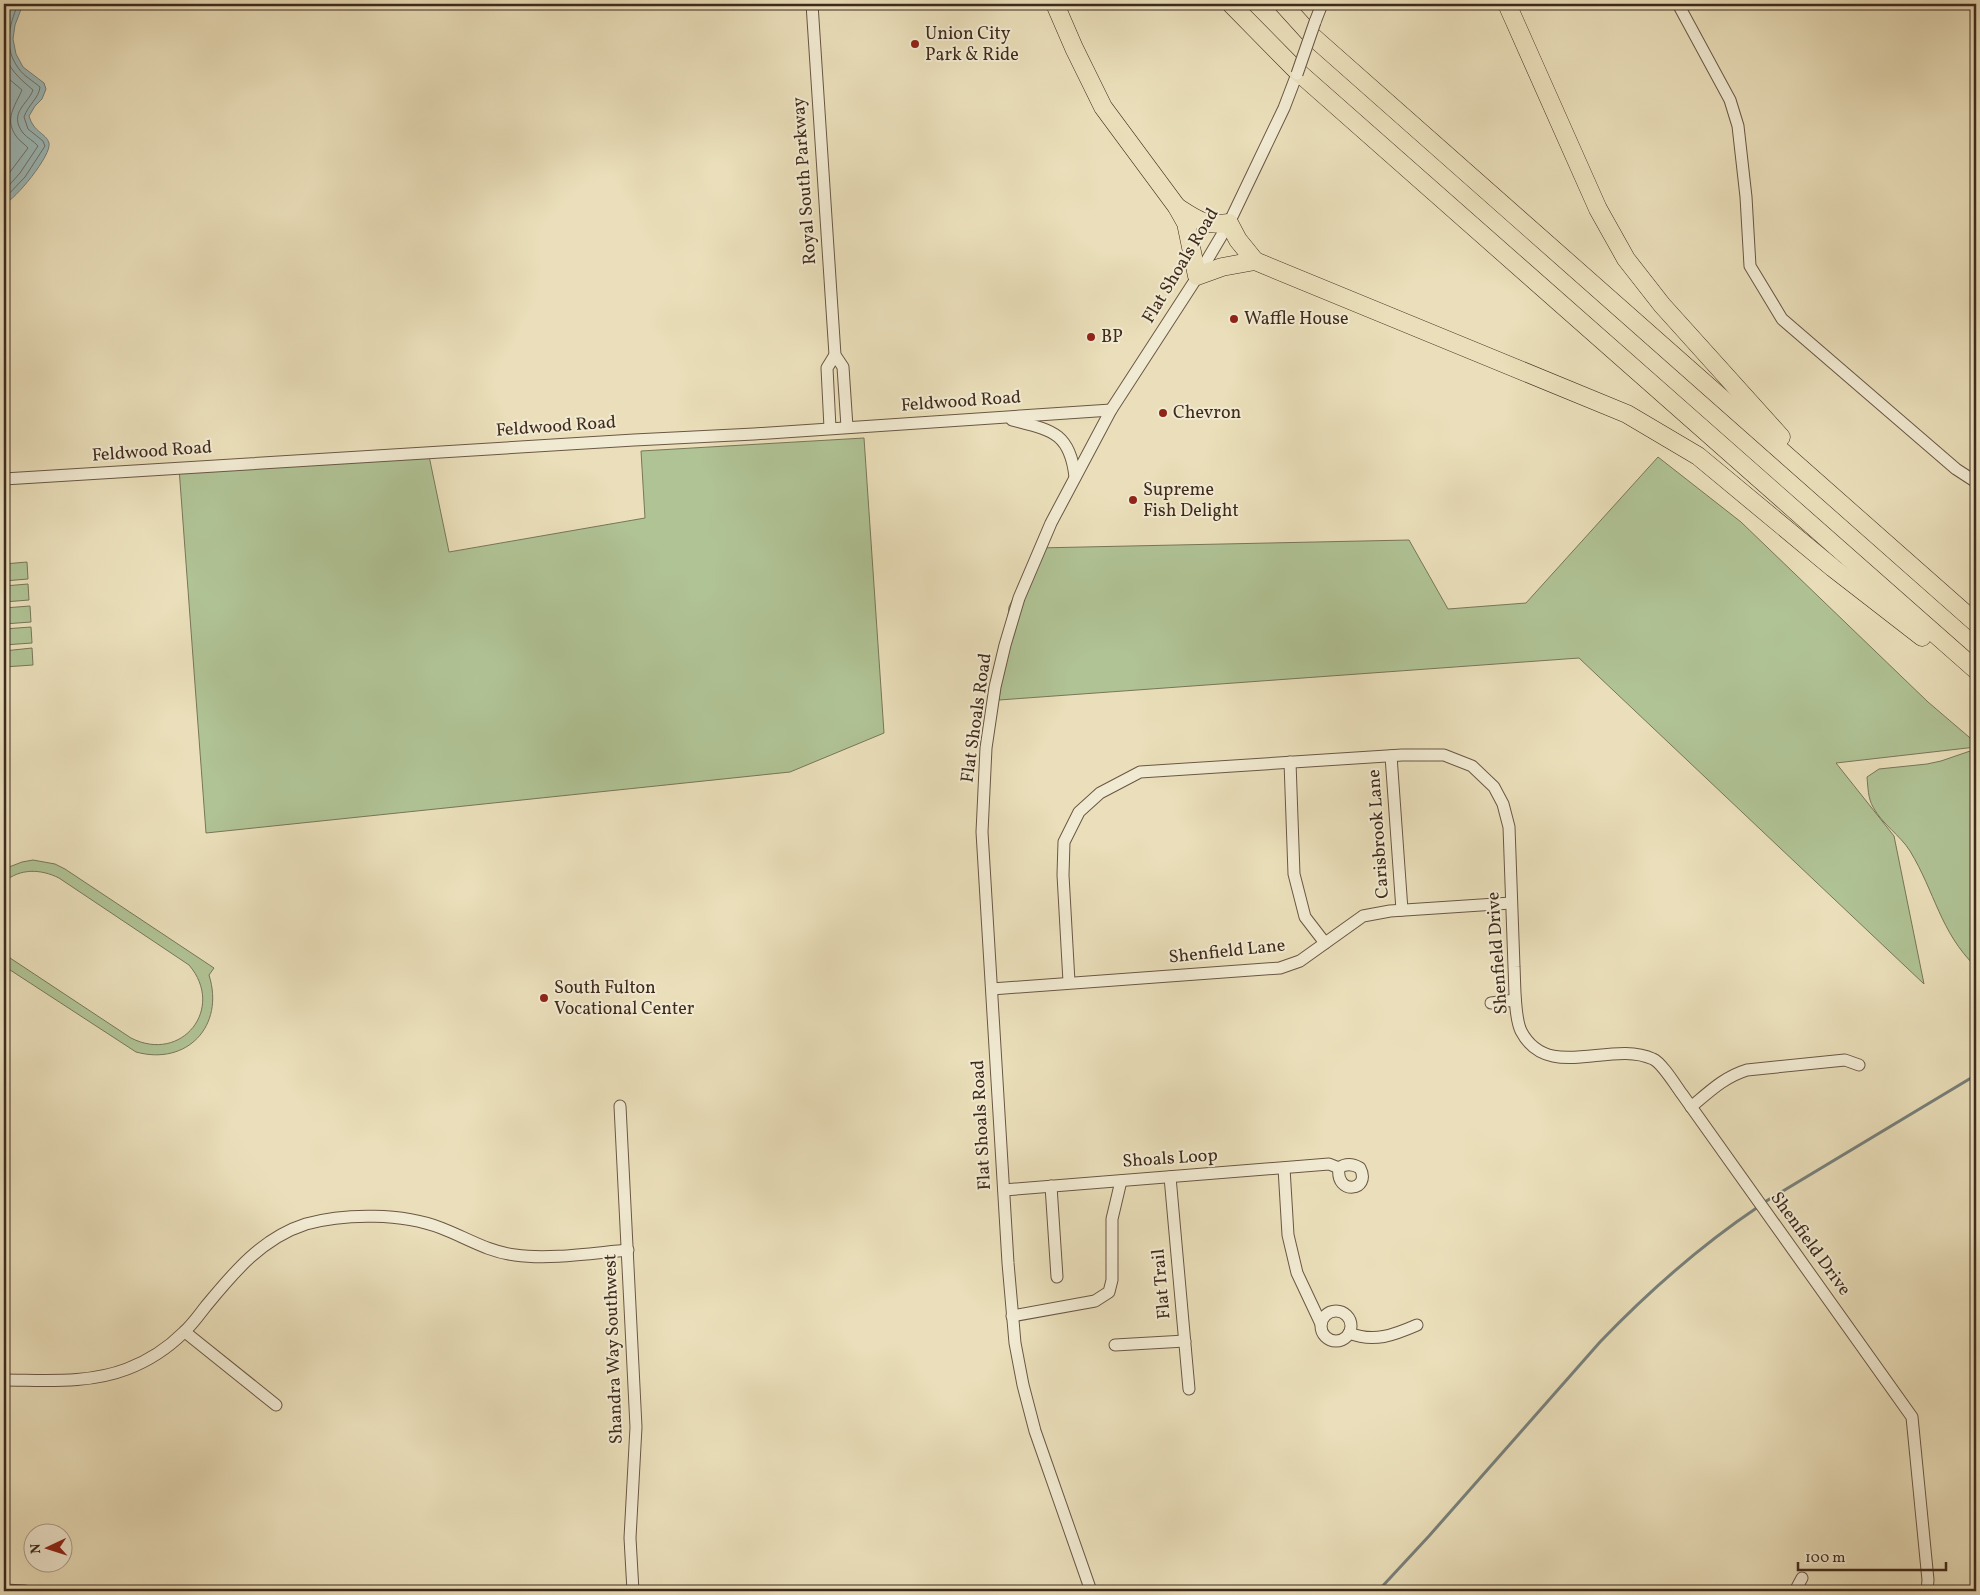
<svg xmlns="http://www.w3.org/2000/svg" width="1980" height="1595" font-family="Vollkorn,serif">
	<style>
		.green { fill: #b0c395; stroke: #787658 }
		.water { fill: #9cbaba; stroke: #77807b }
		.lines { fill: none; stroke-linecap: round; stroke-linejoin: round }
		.shore { stroke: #6e726b; stroke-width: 1 }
		.stream { stroke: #77807b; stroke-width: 3 }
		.minor-casing { stroke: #6a5744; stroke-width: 13 }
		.highway-casing { stroke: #3f2a1c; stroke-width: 19 }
		.minor { stroke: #f1ead2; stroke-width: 11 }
		.highway { stroke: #eadfba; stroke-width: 18 }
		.minor-bridge-casing { stroke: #6a5744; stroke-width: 13; stroke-linecap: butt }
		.minor-bridge { stroke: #f1ead2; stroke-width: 11 }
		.poi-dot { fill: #8f2418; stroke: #f1ead2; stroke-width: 2 }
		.labels { text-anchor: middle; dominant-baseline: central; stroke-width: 4; stroke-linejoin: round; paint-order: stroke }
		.poi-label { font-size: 18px; fill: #3f2a1c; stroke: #f1ead2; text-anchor: start }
		.street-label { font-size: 18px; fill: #3f2a1c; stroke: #f1ead2 }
	</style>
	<rect width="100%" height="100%" fill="#eadfba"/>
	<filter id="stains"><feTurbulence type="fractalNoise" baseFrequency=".004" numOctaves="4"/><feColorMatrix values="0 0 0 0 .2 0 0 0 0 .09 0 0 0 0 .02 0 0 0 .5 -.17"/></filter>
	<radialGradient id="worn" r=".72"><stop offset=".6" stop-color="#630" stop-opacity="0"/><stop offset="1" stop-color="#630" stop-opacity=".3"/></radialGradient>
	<g class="green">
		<polygon points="864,438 884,733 790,772 206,833 179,468 429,456 449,552 645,518 641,451"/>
		<polygon points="1658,457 1741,522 1928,702 1976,743 1976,747 1836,763 1894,836 1924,984 1579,658 999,700 1009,607 1037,548 1409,540 1448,609 1526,603"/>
		<polygon points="27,562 28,579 4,581 4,564"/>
		<polygon points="28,584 29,600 4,602 4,586"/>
		<polygon points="30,606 31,622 4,624 4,608"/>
		<polygon points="31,627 32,643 4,645 4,629"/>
		<polygon points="32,648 33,665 4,667 4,651"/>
		<path d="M1976,749V967C1940,932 1935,892 1910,851C1900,835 1882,824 1873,807C1868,798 1868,788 1867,777L1879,769L1927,764L1941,761Z"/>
		<path d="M33,860L55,864L65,869L214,968L209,975C225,1026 187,1066 136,1052L4,966V954L131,1038C182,1064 226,1008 189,965L59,878C41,869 20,868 4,882V869L22,862Z"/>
	</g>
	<path class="water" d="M4,4H23L15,25L13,39L16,54L23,67L44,83L46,89L42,99L35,106L29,116C34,133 46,133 49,143C52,155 15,200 4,204Z"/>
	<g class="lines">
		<g class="shore">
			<path d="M4,50C7,68 19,78 33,90C28,104 8,113 23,133C27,138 34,141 38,146L20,173L4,191"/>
			<path d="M4,70L9,79L22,90C15,106 4,119 16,136C19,141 25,144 28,148L4,180"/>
			<path d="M4,199L25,177L45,146L43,141L28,129L24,117C28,105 39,98 40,87C33,81 24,76 19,69C3,48 9,26 18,4"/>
		</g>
		<g class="stream">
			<polyline points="1763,1203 1976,1075"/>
			<path d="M1378,1591L1429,1536L1600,1342C1648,1292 1700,1246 1758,1207"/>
		</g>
		<defs>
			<g id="minor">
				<polyline points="812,4 835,355 843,367 847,427"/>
				<polyline points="1678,4 1730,100 1738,126 1746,197 1750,266 1782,319 1956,469 1976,482"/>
				<polyline points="1315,22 1322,4"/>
				<path d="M1012,420C1051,430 1070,432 1075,477"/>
				<polyline points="830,428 827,368 835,355"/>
				<polyline points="4,479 634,440 754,434 1111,410"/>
				<polyline points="1391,756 1402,910"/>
				<polyline points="1290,762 1294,874 1305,917 1325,943"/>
				<path d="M1069,982L1063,875L1064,842L1079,812L1100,793L1140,772L1402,755H1444L1472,766L1494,787L1503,804L1509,827C1511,873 1512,920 1514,967C1515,983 1514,1016 1521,1031C1548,1083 1611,1039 1653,1059C1662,1063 1676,1086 1682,1094L1912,1417L1928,1580L1927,1591"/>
				<polyline points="992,989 1280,968 1300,961 1363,916 1390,911 1511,903"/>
				<polyline points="1491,1003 1515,1000"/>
				<polyline points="620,1106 636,1427 630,1538 633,1591"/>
				<path d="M1691,1107C1709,1092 1724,1077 1747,1070L1845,1060L1859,1065"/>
				<polyline points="1284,1168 1288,1235 1297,1273 1321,1324"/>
				<polyline points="1170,1177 1189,1389"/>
				<polyline points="1051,1186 1057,1277"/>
				<path d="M1004,1190L1329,1164L1339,1168C1335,1196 1372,1191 1360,1168C1353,1164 1346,1163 1339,1168"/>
				<circle cx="1336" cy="1326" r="15"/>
				<polyline points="1012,1316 1095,1301 1109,1292 1112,1280 1112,1219 1121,1181"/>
				<polyline points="185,1332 276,1405"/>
				<path d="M1349,1333C1374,1343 1394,1335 1417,1325"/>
				<polyline points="1115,1345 1185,1341"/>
				<path d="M4,1380C45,1380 88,1384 127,1369C148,1361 168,1348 184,1332C192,1325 199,1315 206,1306C234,1272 262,1238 306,1224C345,1213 403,1213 441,1228C465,1237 488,1252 515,1255C549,1260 593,1253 628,1250"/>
				<polyline points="4,1590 25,1591"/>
				<polyline points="1091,1591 1035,1431 1023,1385 1015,1343 1008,1263 982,832 986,748 995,687 1005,645 1019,598 1051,523 1111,410 1194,282 1229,223 1284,108 1297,74"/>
				<polyline points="1795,1591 1802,1578"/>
			</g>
			<g id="highway">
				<polyline points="1055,4 1074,48 1103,107 1177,207 1186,223 1197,276 1222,267 1255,261"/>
				<polyline points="1231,4 1297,71 1976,670"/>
				<polyline points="1283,4 1312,36 1976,623"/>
				<polyline points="1507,4 1598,209 1626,259 1662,305 1781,437"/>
				<path d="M1177,207C1197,220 1204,226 1229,223L1238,240L1255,261L1627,414L1698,456L1833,568L1922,637"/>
			</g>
		</defs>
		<use href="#minor" class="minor-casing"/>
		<use href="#highway" class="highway-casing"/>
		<use href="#minor" class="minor"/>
		<use href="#highway" class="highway"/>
		<defs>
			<polyline id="minor-bridge" points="1297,74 1315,22"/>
		</defs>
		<use href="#minor-bridge" class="minor-bridge-casing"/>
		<use href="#minor-bridge" class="minor-bridge"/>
	</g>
	<g class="poi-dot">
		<circle cx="915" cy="44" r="5"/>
		<circle cx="1234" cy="319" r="5"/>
		<circle cx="1091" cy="337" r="5"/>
		<circle cx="1163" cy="413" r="5"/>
		<circle cx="1133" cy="500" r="5"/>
		<circle cx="544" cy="998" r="5"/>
	</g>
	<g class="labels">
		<g class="poi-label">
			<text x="925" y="34">Union City<tspan x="925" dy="21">Park &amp; Ride</tspan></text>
			<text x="1244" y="319">Waffle House</text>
			<text x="1101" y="337">BP</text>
			<text x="1173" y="413">Chevron</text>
			<text x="1143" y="490">Supreme<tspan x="1143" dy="21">Fish Delight</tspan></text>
			<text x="554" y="988">South Fulton<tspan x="554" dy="21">Vocational Center</tspan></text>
		</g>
		<g class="street-label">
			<text transform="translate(805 181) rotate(-94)">Royal South Parkway</text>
			<text transform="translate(1181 266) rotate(-59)">Flat Shoals Road</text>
			<text transform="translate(961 402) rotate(-4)">Feldwood Road</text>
			<text transform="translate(556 427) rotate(-4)">Feldwood Road</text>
			<text transform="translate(152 452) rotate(-4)">Feldwood Road</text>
			<text transform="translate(977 718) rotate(-82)">Flat Shoals Road</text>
			<text transform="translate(1379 834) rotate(-94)">Carisbrook Lane</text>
			<text transform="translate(1227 952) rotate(-6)">Shenfield Lane</text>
			<text transform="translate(1498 953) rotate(-94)">Shenfield Drive</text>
			<text transform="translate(982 1125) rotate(-93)">Flat Shoals Road</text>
			<text transform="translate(1170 1159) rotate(-4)">Shoals Loop</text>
			<text transform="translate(1810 1244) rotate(54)">Shenfield Drive</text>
			<text transform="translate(1162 1284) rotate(-95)">Flat Trail</text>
			<text transform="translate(614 1349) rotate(-92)">Shandra Way Southwest</text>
		</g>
	</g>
	<rect width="1980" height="1595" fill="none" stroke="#eadfba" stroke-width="20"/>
	<rect x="5" y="5" width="1970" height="1585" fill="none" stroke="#3f2a1c" stroke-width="2.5"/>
	<rect x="10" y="10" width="1960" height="1575" fill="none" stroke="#3f2a1c"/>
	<g transform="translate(48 1548) rotate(266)"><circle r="24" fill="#f1ead2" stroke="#aa9d89"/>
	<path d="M0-4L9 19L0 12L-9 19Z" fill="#8f2418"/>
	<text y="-8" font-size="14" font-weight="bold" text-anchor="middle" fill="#3f2a1c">N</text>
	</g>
	<path d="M1798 1562v8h148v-8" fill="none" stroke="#3f2a1c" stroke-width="2.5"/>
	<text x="1805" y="1562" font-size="15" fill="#3f2a1c" stroke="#f1ead2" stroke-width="4" paint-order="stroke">100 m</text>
	<rect width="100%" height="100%" filter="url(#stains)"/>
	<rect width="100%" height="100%" fill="url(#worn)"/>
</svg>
